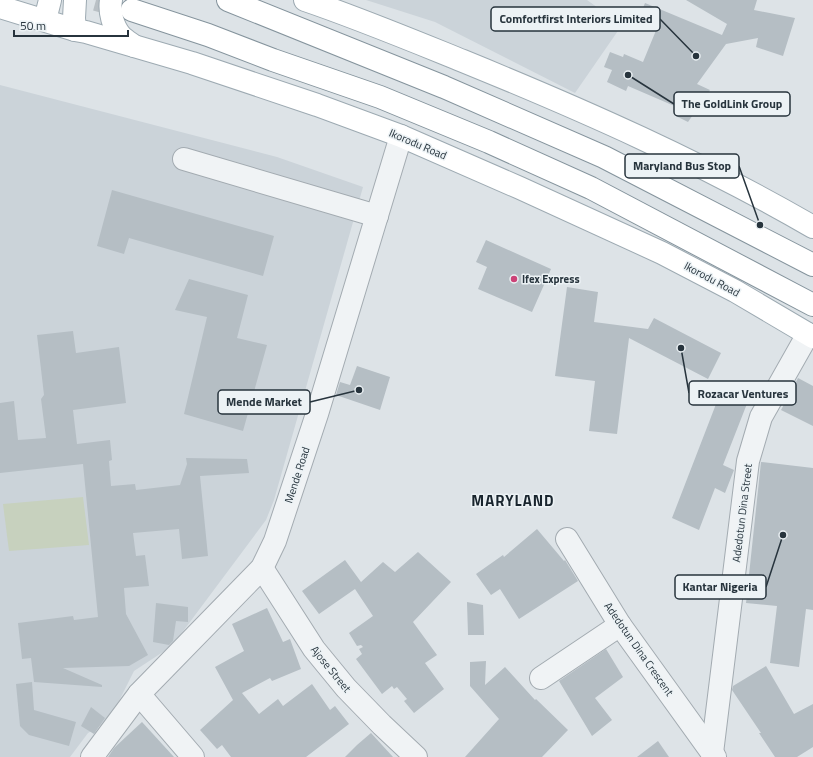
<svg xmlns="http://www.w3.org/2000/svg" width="813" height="757" font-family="'Titillium Web',sans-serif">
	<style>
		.built { fill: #cbd3d9 }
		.green { fill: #c7d1be }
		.building { fill: #b5bec4 }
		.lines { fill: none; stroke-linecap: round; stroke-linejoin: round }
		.highway-tunnel { stroke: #b9c0c5; stroke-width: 22; stroke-dasharray: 22 11; stroke-linecap: butt }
		.minor-casing { stroke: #a3abb1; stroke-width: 24 }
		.major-casing { stroke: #9daab2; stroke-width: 24 }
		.highway-casing { stroke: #85949d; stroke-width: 24 }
		.minor { stroke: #f0f3f5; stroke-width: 22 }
		.major { stroke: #fff; stroke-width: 22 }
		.highway { stroke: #fff; stroke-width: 22 }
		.poi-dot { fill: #cc4277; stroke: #ecf2f5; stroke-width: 1.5 }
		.labels { text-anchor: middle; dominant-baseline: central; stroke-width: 3; stroke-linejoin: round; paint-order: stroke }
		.street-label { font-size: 11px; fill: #27343d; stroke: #ecf2f5 }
		.poi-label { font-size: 11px; font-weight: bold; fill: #27343d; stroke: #ecf2f5; text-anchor: start }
		.district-label { font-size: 15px; font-weight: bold; letter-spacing: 1px; fill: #19252e; stroke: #ecf2f5 }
		.leader { fill: none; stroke: #27343d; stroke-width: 1.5 }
		.callout-dot { fill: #27343d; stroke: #ecf2f5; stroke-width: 1.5 }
		.callout { fill: #ecf2f5; stroke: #27343d; stroke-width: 1.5 }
		.callout-label { font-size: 12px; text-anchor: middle; font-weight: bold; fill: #27343d }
	</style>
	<rect width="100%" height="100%" fill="#dde3e7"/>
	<g class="built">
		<polygon points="366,0 587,0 622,25 575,93 435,22"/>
		<polygon points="0,85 277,157 363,187 274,500 266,520 172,646 134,671 109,721 88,733 70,757 0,757"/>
	</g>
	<polygon class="green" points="83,497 89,545 9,551 3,504"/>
	<g class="building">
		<polygon points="686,0 757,0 754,10 795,18 783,56 756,47 758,38 726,44 697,84 710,90 688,122 676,116 679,108 628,86 626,91 607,82 612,70 604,67 610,52 623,57 624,54 643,62 657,28 638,20 645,3 722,35 727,24"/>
		<polygon points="112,190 274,236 263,276 129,238 124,254 97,246"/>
		<polygon points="486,240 551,269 532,312 478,289 487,267 476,262"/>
		<polygon points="189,279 248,295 237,338 267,345 243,431 184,414 207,317 175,310"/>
		<polygon points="567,287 598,292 594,322 648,329 654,318 721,353 708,379 629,338 617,434 589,431 595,381 555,376"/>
		<polygon points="73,331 76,353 119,347 126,403 73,410 77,444 110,440 112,460 109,461 111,486 135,484 136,490 180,485 187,464 186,458 247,459 249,473 200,476 208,556 182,559 179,529 133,533 136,556 145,555 149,586 124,588 126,614 148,655 129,666 63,668 102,685 102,687 34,682 31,658 22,659 18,623 73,616 74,620 98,617 83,464 0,473 0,403 14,401 18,440 46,438 41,399 44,395 37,335"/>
		<polygon points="357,366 390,377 380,410 336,395 340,382 350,385"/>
		<polygon points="798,378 813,386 813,426 781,410"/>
		<polygon points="723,386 750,396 723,465 734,470 725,493 715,488 699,530 672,518"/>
		<polygon points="761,462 813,468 813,610 806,609 799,667 770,663 777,606 746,603"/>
		<polygon points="537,529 564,561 565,560 578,581 519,619 500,589 491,595 476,574 503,555 504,557"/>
		<polygon points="418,552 451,582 413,622 437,655 425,663 444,689 414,713 404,701 407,699 397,687 394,689 392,686 382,694 356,659 362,654 359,649 363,647 361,645 357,646 349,633 373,616 355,589 319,614 302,591 345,560 361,582 383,562 395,572"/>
		<polygon points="467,602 483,605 484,635 468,635"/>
		<polygon points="156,603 188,607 188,622 176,621 173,641 169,645 153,642"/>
		<polygon points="267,608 283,642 290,639 301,669 272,681 270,678 242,693 259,714 278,699 283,706 312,684 330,710 335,706 349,724 306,757 231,757 222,745 217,749 200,730 233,700 215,667 244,651 232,624"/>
		<polygon points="606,649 623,677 595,698 612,720 592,736 559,681"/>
		<polygon points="486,661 485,685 505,667 535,700 536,699 568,730 542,757 465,757 499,719 470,686 470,662"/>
		<polygon points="766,666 794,714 813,704 813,747 797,757 775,757 759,733 761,733 732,690 733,686"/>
		<polygon points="32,682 34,710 76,722 69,746 29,735 20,726 16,684"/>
		<polygon points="91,707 105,718 94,734 81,726"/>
		<polygon points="142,722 174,757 108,757 114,748"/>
		<polygon points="371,733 393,757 345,757 357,745"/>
		<polygon points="658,741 669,757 637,757"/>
	</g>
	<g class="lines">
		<polyline class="highway-tunnel" points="96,0 129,9"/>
		<defs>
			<g id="minor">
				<polyline points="184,159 377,216"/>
				<polyline points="567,539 620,625 715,757"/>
				<polyline points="262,568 314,649 346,688 382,725 416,757"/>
				<polyline points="541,678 620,625"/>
				<polyline points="139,694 193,757"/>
				<polyline points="712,753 748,461 761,417 808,334"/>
				<polyline points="92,757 139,694 262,568 275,541 317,414 401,136"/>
			</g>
			<g id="major">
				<polyline points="75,0 74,18 75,30"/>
				<path d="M111,0C109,12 113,27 121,36C125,40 130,43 134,46"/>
				<path d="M305,0C358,18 411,40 463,61C583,110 701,162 813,227"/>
				<polyline points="0,7 75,30 86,32 192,63 317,105 401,136 520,188 662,253 735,291 813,337"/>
				<polyline points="45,20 50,0"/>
			</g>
			<g id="highway">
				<polyline points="228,0 444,87 604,157 813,265"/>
				<polyline points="132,10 208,35 273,60 380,97 489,142 591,188 813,305"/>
			</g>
		</defs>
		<use href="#minor" class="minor-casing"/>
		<use href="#major" class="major-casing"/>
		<use href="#highway" class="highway-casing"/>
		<use href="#minor" class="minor"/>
		<use href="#major" class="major"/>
		<use href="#highway" class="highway"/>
	</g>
	<circle class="poi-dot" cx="514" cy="279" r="4"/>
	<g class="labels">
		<g class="street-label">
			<text transform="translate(418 144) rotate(23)">Ikorodu Road</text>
			<text transform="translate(712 279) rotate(28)">Ikorodu Road</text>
			<text transform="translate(297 475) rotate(-72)">Mende Road</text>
			<text transform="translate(742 513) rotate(-83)">Adedotun Dina Street</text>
			<text transform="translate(639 649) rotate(55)">Adedotun Dina Crescent</text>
			<text transform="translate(331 669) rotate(51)">Ajose Street</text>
		</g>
		<g class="poi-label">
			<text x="522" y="279">Ifex Express</text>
		</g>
		<g class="district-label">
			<text x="513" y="500">MARYLAND</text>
		</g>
	</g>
	<path class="leader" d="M696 56L660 19M628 75L674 104M760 225L739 166M681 348L689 393M359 390L310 402M783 535L766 587"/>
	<g class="callout-dot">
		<circle cx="696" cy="56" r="4"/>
		<circle cx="628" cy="75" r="4"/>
		<circle cx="760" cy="225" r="4"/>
		<circle cx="681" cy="348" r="4"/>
		<circle cx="359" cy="390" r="4"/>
		<circle cx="783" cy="535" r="4"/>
	</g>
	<g class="callout">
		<rect x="491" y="7" width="169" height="24" rx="4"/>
		<rect x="674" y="92" width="116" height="24" rx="4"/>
		<rect x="625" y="154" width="114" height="24" rx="4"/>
		<rect x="689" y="381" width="107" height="24" rx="4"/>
		<rect x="218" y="390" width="92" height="24" rx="4"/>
		<rect x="675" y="575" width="91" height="24" rx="4"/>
	</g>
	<g class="callout-label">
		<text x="576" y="23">Comfortfirst Interiors Limited</text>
		<text x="732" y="108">The GoldLink Group</text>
		<text x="682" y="170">Maryland Bus Stop</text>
		<text x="743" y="398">Rozacar Ventures</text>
		<text x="264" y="406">Mende Market</text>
		<text x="720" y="591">Kantar Nigeria</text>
	</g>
	<path d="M14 30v6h114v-6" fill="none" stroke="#27343d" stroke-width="2"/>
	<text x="20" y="30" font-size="12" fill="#27343d" stroke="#ecf2f5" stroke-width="3" paint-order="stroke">50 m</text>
</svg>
